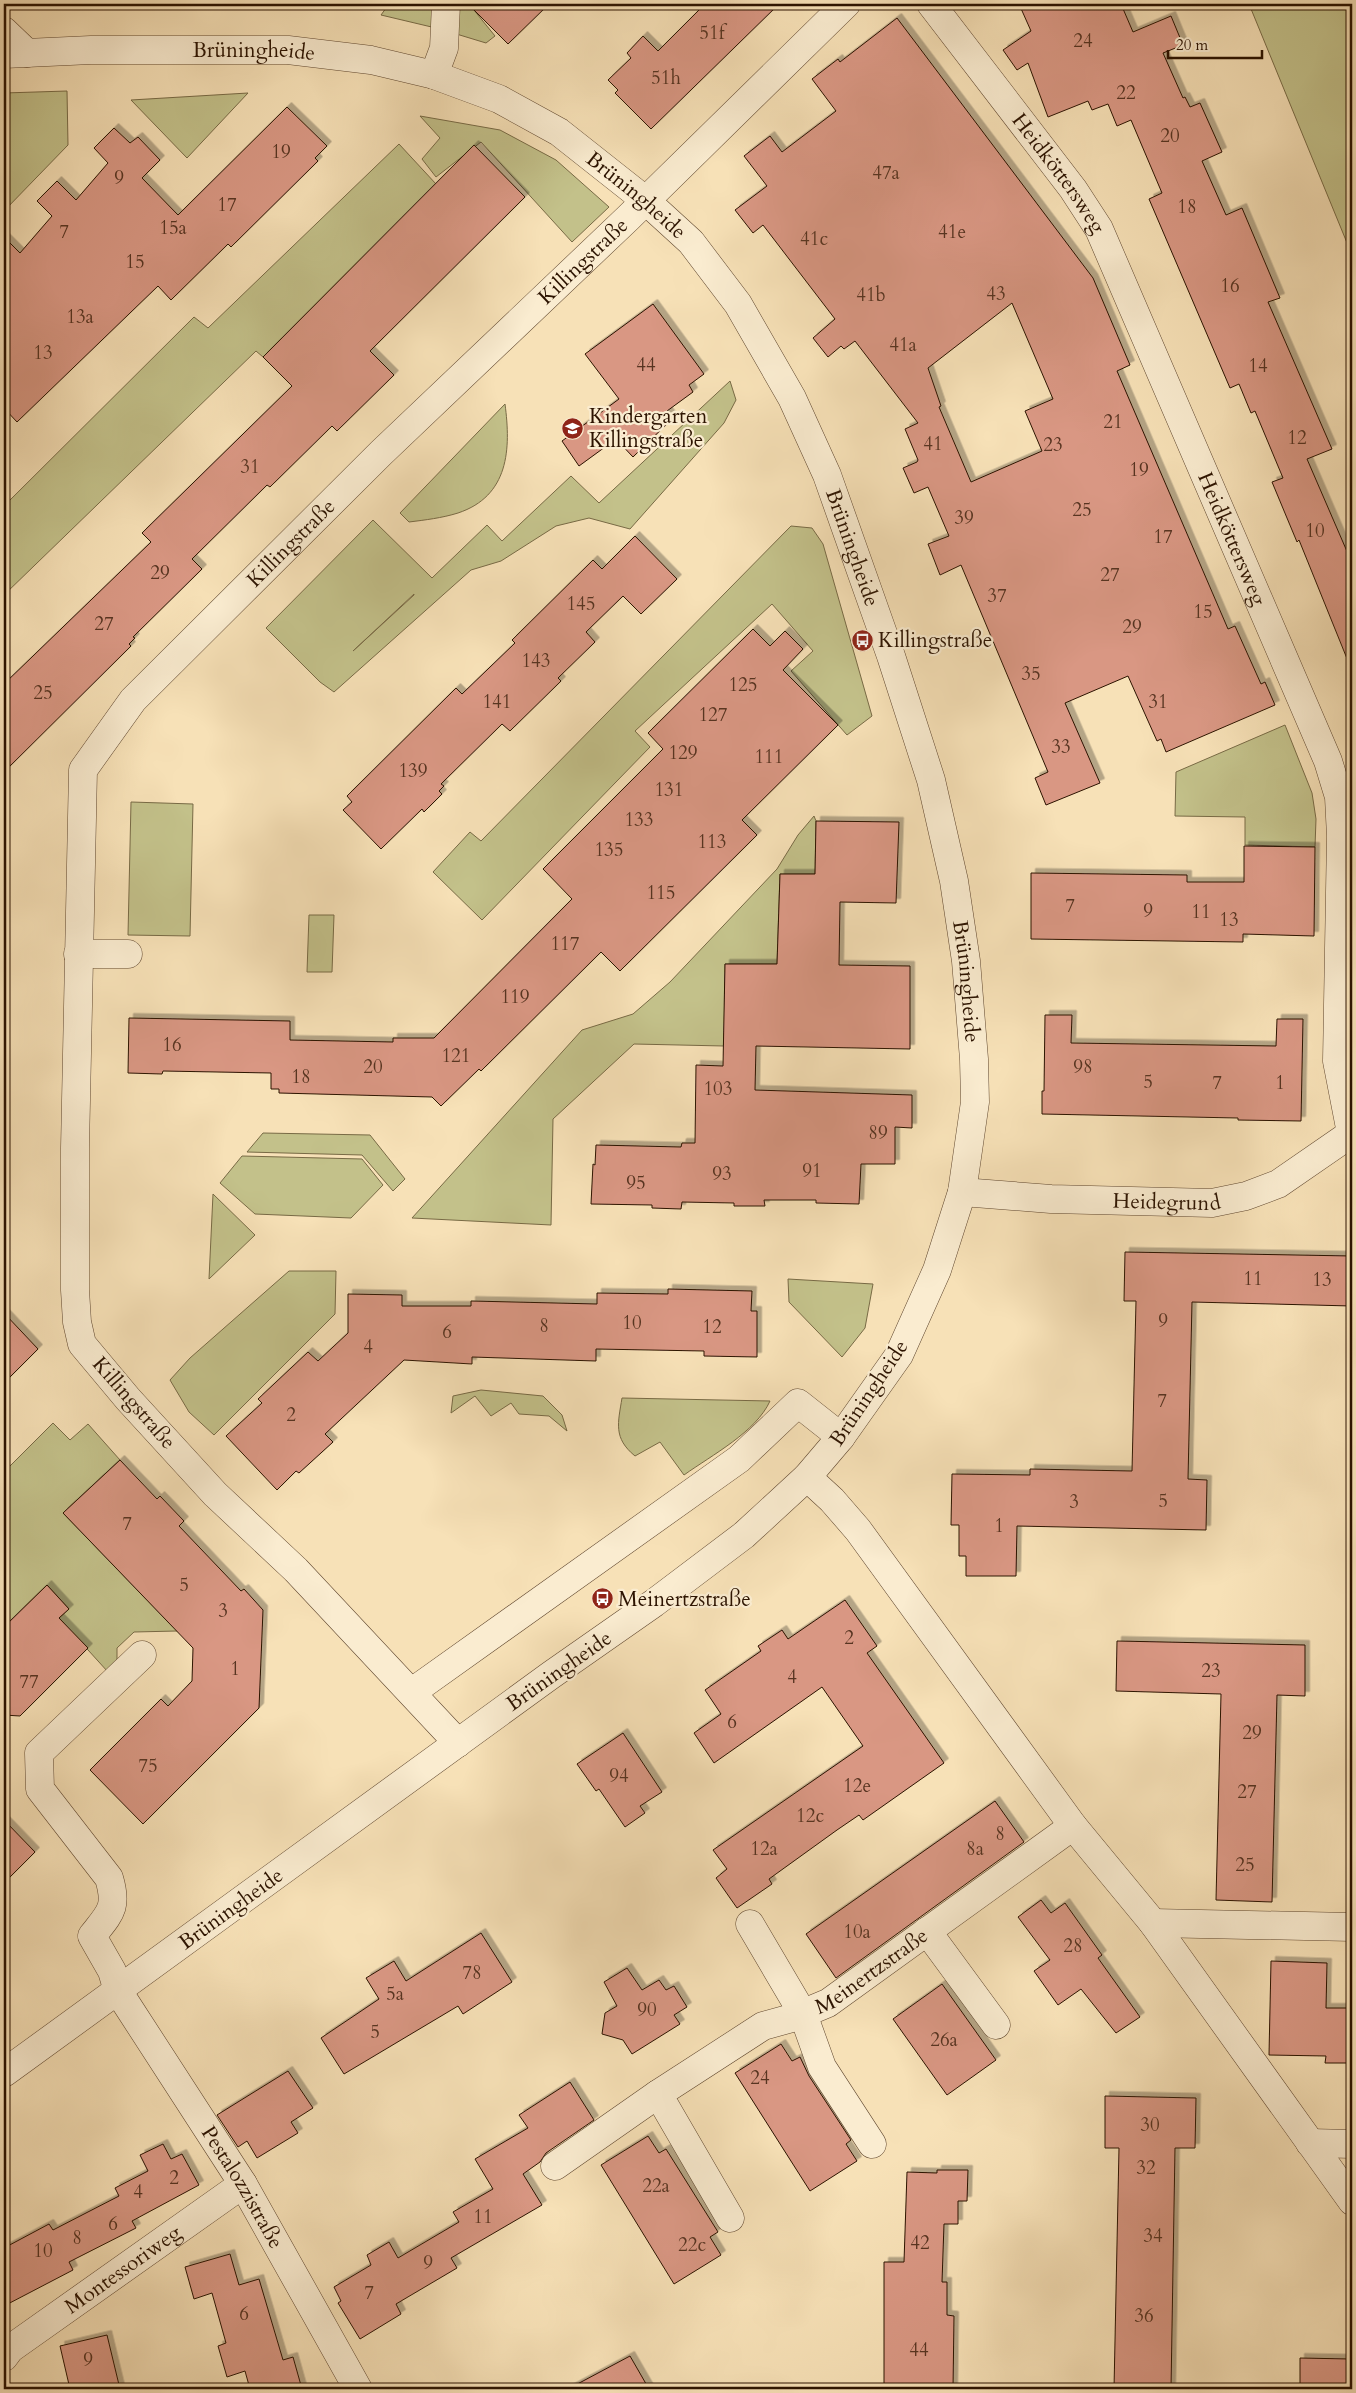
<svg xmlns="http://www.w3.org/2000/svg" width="1356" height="2393" font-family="Cardo,serif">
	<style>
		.green { fill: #c3c18a; stroke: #786a45; fill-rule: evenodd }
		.building { fill: #d99783; stroke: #2c1300; fill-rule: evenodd; filter: url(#shadow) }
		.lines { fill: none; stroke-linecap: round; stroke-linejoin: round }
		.minor-casing { stroke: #5f462e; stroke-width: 29 }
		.minor { stroke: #faecd0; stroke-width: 28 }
		.labels { text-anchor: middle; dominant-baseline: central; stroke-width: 4.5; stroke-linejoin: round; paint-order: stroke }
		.number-label { font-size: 19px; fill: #573421 }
		.street-label { font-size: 21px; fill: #2c1300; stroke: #faecd0 }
		.poi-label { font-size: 21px; fill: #2c1300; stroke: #faecd0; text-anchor: start }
	</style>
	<defs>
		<filter id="shadow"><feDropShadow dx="4.5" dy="-4.5" stdDeviation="0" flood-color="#0004"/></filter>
	</defs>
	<rect width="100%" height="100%" fill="#f7e1b7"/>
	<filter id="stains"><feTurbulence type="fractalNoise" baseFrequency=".004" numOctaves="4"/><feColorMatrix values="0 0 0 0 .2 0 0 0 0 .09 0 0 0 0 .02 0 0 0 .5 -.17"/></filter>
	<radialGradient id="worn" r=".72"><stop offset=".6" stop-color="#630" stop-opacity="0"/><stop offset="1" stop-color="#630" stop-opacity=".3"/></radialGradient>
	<g class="green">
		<polygon points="389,4 469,4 495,36 486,43 440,29 381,15"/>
		<polygon points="1249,4 1352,4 1352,255"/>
		<polygon points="67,91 68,145 4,211 4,93"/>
		<polygon points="248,93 187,158 131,100"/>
		<polygon points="420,116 500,130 556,160 609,207 572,242 481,142 436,177 422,159 440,138"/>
		<polygon points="399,144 436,184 263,357 256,351 4,595 4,506 194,317 208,328"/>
		<path d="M730,381L736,400L724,423L630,529L589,518L556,526L501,561L471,570L334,692L320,682L266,628L373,520L432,578L487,525L502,541L571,476L599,503ZM414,594V595L353,651Z"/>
		<path d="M505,404C511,449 509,496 458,513C442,518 425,520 409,522L400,513Z"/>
		<polygon points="791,526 812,528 823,544 872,716 847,735 791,671 813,651 772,604 635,731 650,747 482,920 433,872 470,832 481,841"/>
		<polygon points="1285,725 1312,793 1316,819 1315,847 1245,845 1245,817 1175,816 1176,772"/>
		<polygon points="131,802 193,804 190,936 128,935"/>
		<polygon points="814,816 816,821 815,874 780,874 777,964 725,964 724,1046 634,1044 553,1119 551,1225 412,1218 582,1030 633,1014 670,982 777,869 798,835"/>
		<polygon points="309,915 334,915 332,972 307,972"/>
		<polygon points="263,1133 370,1135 405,1179 393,1191 362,1155 247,1152"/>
		<polygon points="242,1156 362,1159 383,1185 351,1218 255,1214 220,1183"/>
		<polygon points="213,1194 255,1235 209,1279"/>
		<polygon points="289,1271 336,1271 335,1314 214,1435 189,1412 170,1380 190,1358"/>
		<polygon points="788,1279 873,1284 865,1328 842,1357 789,1302"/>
		<polygon points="481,1390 543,1396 562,1415 567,1431 549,1416 519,1414 511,1403 491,1416 475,1396 451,1413 453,1396"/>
		<path d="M622,1398L770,1401C756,1432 712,1455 684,1475L660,1442L635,1456C613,1438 618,1423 622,1398Z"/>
		<polygon points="53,1423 70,1440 88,1424 120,1460 63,1513 177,1631 134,1632 117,1648 117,1664 108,1672 59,1618 69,1609 47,1585 4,1627 4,1472"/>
	</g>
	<g class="building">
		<polygon points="468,4 549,4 508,44"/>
		<polygon points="705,4 779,4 651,129 615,93 618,90 608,80 631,58 627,53 643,36 658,51"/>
		<polygon points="1019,4 1121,4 1133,32 1171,16 1183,45 1163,53 1183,98 1185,97 1190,107 1200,103 1222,152 1202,161 1226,215 1242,208 1280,298 1268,302 1332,449 1307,459 1352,563 1352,671 1299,540 1297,542 1272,482 1283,478 1255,411 1251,413 1239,384 1230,388 1149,199 1162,193 1131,120 1117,126 1108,104 1092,110 1088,101 1048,117 1028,63 1017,70 1003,50 1031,31"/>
		<path d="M897,18L1093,278L1130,365L1117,371L1228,629L1235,626L1261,684L1265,682L1275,705L1166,752L1161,739L1157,741L1128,676L1065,703L1100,783L1046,805L1035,778L1048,772L961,565L940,575L928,544L949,536L928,487L914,493L903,468L917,462L918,460L905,429L918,423L855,341L844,349L841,346L828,357L813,338L835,319L763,225L753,233L735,210L767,186L744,156L770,136L782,152L836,111L812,79L838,59L840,62ZM1012,303L1053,399L1025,411L1042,451L971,482L939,407L941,406L928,368Z"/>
		<polygon points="287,107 327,146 315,158 318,161 231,247 228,244 171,300 158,286 17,422 4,408 4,237 20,253 52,216 37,201 57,181 76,200 108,163 94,148 114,128 130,143 138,137 160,160 142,178 178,215"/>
		<polygon points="474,145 525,197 370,351 394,375 337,431 332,426 270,487 267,485 192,559 202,569 133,637 135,638 129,644 131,646 4,772 4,684 151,542 142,533 292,386 263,357"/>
		<polygon points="653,304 704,374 689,385 693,392 667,411 673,418 633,457 616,439 579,466 562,441 619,399 585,354"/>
		<polygon points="635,536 677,579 641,614 623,596 586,632 595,642 558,678 561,681 510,731 502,724 441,784 444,786 439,791 442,794 424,812 422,809 381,849 343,810 352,802 347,796 456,688 462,694 515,643 512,640 593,560 602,569"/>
		<polygon points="753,629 770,646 785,631 803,649 783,670 838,725 742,820 757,835 620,971 601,952 481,1071 479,1069 441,1106 432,1097 279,1093 279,1089 271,1089 271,1073 163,1071 162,1074 128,1073 129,1018 290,1021 290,1040 393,1042 393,1038 434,1038 572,899 543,869 663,749 648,733"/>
		<polygon points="816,821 899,822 896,903 840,902 839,965 910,966 910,1049 756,1046 755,1090 912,1095 912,1128 895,1127 895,1164 861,1164 859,1204 816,1203 816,1200 764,1200 765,1206 734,1206 734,1203 682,1202 681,1209 652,1208 652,1205 591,1204 593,1164 595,1165 596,1145 681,1147 682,1143 695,1143 696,1065 723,1066 725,964 777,964 780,874 815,874"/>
		<polygon points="1244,846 1315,847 1314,936 1243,934 1243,942 1031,939 1031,873 1187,875 1187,882 1244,882"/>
		<polygon points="1045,1015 1072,1015 1071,1043 1276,1046 1277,1019 1303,1019 1301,1121 1238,1120 1238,1118 1042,1114 1042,1091 1044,1091"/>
		<polygon points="1125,1252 1352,1256 1352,1306 1192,1302 1188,1479 1207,1480 1206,1530 1017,1526 1016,1576 966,1576 966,1556 959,1556 959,1525 951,1525 952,1474 1030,1475 1030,1469 1132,1471 1136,1301 1124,1301"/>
		<polygon points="668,1289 752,1291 751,1311 757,1311 757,1357 704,1356 704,1351 596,1349 596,1361 472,1357 472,1364 404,1360 325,1434 333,1442 299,1473 296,1471 277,1490 226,1436 262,1403 258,1399 308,1352 318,1361 348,1333 348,1294 402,1295 402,1306 471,1306 471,1301 597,1304 597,1293 668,1294"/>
		<polygon points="4,1313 38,1349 4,1383"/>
		<polygon points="120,1460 157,1499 160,1496 184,1521 179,1526 241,1591 244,1589 263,1610 259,1708 143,1824 90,1770 161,1699 168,1706 192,1681 193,1648 63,1513"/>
		<polygon points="47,1585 69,1609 59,1618 88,1648 20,1716 4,1715 4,1627"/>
		<polygon points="845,1600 877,1646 867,1653 944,1763 863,1820 859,1815 837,1830 769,1879 772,1884 737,1908 716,1878 727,1869 713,1850 863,1746 822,1687 714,1763 694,1733 721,1714 705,1690 761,1651 758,1646 782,1630 788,1639"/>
		<polygon points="1117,1641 1305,1645 1305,1696 1277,1695 1272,1902 1216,1900 1221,1694 1116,1691"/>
		<polygon points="623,1733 662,1792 640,1806 645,1813 625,1827 599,1789 596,1791 577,1764"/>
		<polygon points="995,1801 1024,1842 836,1978 806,1934"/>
		<polygon points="4,1820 35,1852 4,1883"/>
		<polygon points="1041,1900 1051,1913 1065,1903 1102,1955 1098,1958 1140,2017 1116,2033 1081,1989 1058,2005 1034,1971 1050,1960 1018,1917"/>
		<polygon points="481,1933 512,1982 463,2014 458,2006 344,2074 321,2038 379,1999 366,1978 394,1961 406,1981"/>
		<polygon points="1271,1961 1327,1963 1326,2008 1352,2008 1352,2063 1325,2063 1326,2056 1269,2055"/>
		<polygon points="627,1968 642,1990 659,1980 666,1990 674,1986 687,2007 674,2015 680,2024 632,2054 623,2040 602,2034 605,2013 617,2006 604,1982"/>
		<polygon points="942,1984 996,2060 947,2095 893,2019"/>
		<polygon points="781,2044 792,2061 800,2057 809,2076 851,2140 846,2144 857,2161 810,2191 735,2073"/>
		<polygon points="288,2071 313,2108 291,2122 298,2133 257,2158 247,2141 238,2147 217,2115"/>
		<polygon points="570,2082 594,2120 546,2153 540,2162 523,2174 542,2205 451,2258 457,2268 396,2304 401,2314 360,2339 338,2303 341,2301 334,2287 371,2265 367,2255 389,2242 398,2258 459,2222 453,2212 493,2189 475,2159 528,2128 519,2115"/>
		<polygon points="1105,2096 1196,2098 1195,2148 1175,2148 1171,2389 1114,2389 1119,2148 1105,2148"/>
		<polygon points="648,2136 659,2153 666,2149 718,2232 710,2237 721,2255 674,2284 601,2165"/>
		<polygon points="163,2144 171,2159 182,2154 199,2185 132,2221 136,2228 69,2262 73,2270 4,2306 4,2248 49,2224 53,2230 119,2196 115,2188 148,2171 140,2155"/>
		<polygon points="937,2170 968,2170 967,2201 958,2201 958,2224 944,2224 942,2282 947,2282 947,2315 954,2316 953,2389 884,2389 884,2262 904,2262 907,2172 937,2173"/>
		<polygon points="230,2254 239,2285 259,2279 283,2360 293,2357 302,2389 250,2389 245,2371 227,2377 218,2346 226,2343 212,2293 194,2299 185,2267"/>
		<polygon points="107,2335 120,2389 70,2389 60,2346"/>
		<polygon points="630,2356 649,2389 568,2389"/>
		<polygon points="1300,2358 1350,2359 1350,2389 1300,2389"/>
	</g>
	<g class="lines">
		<defs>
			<g id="minor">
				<path id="s1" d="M931,4L1073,189L1099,229L1328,761L1339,797L1341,836L1337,1061L1351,1133"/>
				<polyline points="4,31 27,53"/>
				<path id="s2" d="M4,54L91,50H288L371,60L434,75L499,99L559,132L645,200L691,242L738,304L792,398L827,475L891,656L931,780L954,881L966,961L974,1059L975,1102L962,1192L937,1270L899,1355L841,1437L807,1477L744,1535L654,1603L551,1675L4,2073"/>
				<polyline points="434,75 444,48 446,4"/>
				<polyline points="78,954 128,954"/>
				<path id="s3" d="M962,1192L1051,1199L1212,1203L1246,1196L1278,1184L1352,1133"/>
				<polyline points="807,1477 832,1500 858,1530 1073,1826 1153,1923 1352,2201"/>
				<path id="s4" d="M142,1655L39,1753L40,1789L109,1878C118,1908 110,1913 92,1936L112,1971L118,1991L243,2184L358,2389"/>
				<polyline points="412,1692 739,1459 798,1403 841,1437"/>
				<path id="s5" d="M458,1743L296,1570L215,1494L128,1399L82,1344L77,1322L75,1290V1148L83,770L133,700L381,453L628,218L846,4"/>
				<polyline points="1153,1923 1352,1927"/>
				<polyline points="750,1924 803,2014 822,2067 872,2144"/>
				<polyline points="927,1931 996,2025"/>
				<polyline points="1310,2143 1352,2144"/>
				<polyline points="555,2166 658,2094"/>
				<path id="s6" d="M730,2218L658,2094L763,2026L792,2018L828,2003L1073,1826"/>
				<path id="s7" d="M4,2357L10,2349L243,2184"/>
			</g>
		</defs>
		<use href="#minor" class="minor-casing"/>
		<use href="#minor" class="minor"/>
	</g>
	<defs>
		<symbol id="school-disc" viewBox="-11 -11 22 22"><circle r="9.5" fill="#8f2418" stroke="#faecd0"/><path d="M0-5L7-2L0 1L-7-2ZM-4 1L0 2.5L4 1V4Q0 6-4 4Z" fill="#fff"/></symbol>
		<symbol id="bus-disc" viewBox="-11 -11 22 22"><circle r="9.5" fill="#8f2418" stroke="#faecd0"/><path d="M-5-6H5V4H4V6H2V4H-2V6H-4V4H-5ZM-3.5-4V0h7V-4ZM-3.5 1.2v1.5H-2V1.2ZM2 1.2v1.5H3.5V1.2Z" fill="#fff"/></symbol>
	</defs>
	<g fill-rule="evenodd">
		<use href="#school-disc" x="560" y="416" width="25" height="25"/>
		<use href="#bus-disc" x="850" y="628" width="25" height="25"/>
		<use href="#bus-disc" x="590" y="1586" width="25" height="25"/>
	</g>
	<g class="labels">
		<g class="number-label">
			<text x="712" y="33">51f</text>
			<text x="1083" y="41">24</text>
			<text x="666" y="78">51h</text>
			<text x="1126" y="93">22</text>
			<text x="1170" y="136">20</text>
			<text x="281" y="152">19</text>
			<text x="886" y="173">47a</text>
			<text x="119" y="178">9</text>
			<text x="227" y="205">17</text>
			<text x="1187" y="207">18</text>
			<text x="173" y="228">15a</text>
			<text x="64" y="232">7</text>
			<text x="952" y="232">41e</text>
			<text x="814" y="239">41c</text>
			<text x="135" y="262">15</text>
			<text x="1230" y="286">16</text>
			<text x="996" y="294">43</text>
			<text x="871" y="295">41b</text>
			<text x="80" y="317">13a</text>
			<text x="903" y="345">41a</text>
			<text x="43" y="353">13</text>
			<text x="646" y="365">44</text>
			<text x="1258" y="366">14</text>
			<text x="1113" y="422">21</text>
			<text x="1297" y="438">12</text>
			<text x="933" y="444">41</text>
			<text x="1053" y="445">23</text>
			<text x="250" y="467">31</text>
			<text x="1139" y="470">19</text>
			<text x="1082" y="510">25</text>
			<text x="964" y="518">39</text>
			<text x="1315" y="531">10</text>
			<text x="1163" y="537">17</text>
			<text x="160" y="573">29</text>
			<text x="1110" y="575">27</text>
			<text x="997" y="596">37</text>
			<text x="581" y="604">145</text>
			<text x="1203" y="612">15</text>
			<text x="104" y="624">27</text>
			<text x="1132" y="627">29</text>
			<text x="536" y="661">143</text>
			<text x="1031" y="674">35</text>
			<text x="743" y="685">125</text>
			<text x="43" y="693">25</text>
			<text x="497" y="702">141</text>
			<text x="1158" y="702">31</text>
			<text x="713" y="715">127</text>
			<text x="1061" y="747">33</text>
			<text x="683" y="753">129</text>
			<text x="769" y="757">111</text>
			<text x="413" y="771">139</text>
			<text x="669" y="790">131</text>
			<text x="639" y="820">133</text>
			<text x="712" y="842">113</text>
			<text x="609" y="850">135</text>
			<text x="661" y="893">115</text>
			<text x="1070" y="906">7</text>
			<text x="1148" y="911">9</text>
			<text x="1201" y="912">11</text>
			<text x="1229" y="920">13</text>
			<text x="565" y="944">117</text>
			<text x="515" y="997">119</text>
			<text x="172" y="1045">16</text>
			<text x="456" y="1056">121</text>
			<text x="373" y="1067">20</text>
			<text x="1083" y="1067">98</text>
			<text x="301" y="1077">18</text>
			<text x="1148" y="1082">5</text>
			<text x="1217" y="1083">7</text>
			<text x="1280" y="1083">1</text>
			<text x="718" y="1089">103</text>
			<text x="878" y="1133">89</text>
			<text x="812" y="1171">91</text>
			<text x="722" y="1174">93</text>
			<text x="636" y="1183">95</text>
			<text x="1253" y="1279">11</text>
			<text x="1322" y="1280">13</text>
			<text x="1163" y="1321">9</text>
			<text x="632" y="1323">10</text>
			<text x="544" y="1326">8</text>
			<text x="712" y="1327">12</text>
			<text x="447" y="1332">6</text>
			<text x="368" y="1347">4</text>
			<text x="1162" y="1401">7</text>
			<text x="291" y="1415">2</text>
			<text x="1163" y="1501">5</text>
			<text x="1074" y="1502">3</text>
			<text x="127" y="1524">7</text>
			<text x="999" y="1526">1</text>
			<text x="184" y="1585">5</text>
			<text x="223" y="1611">3</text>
			<text x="849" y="1638">2</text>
			<text x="235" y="1669">1</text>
			<text x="1211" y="1671">23</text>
			<text x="792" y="1677">4</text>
			<text x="29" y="1682">77</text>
			<text x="732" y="1722">6</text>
			<text x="1252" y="1733">29</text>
			<text x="148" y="1766">75</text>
			<text x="619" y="1776">94</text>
			<text x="857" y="1786">12e</text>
			<text x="1247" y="1792">27</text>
			<text x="810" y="1816">12c</text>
			<text x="1000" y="1834">8</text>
			<text x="764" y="1849">12a</text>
			<text x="975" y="1849">8a</text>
			<text x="1245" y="1865">25</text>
			<text x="857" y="1932">10a</text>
			<text x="1073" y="1946">28</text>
			<text x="472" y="1973">78</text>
			<text x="395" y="1994">5a</text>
			<text x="647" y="2010">90</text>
			<text x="375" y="2032">5</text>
			<text x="944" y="2040">26a</text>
			<text x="760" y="2078">24</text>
			<text x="1150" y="2125">30</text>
			<text x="1146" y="2168">32</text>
			<text x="174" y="2178">2</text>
			<text x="656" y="2186">22a</text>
			<text x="138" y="2192">4</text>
			<text x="483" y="2217">11</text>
			<text x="113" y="2224">6</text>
			<text x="1153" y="2236">34</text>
			<text x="77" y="2238">8</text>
			<text x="920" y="2243">42</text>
			<text x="692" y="2245">22c</text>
			<text x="43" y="2251">10</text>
			<text x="428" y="2263">9</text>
			<text x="369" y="2293">7</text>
			<text x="244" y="2314">6</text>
			<text x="1144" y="2316">36</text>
			<text x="919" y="2350">44</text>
			<text x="88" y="2360">9</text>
		</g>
		<g class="street-label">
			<text stroke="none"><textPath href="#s2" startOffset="250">Brüningheide</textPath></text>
			<text stroke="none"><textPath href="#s1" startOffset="212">Heidköttersweg</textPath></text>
			<text stroke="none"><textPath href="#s2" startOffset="670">Brüningheide</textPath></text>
			<text stroke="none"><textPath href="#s5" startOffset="1838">Killingstraße</textPath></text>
			<text stroke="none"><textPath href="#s1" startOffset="618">Heidköttersweg</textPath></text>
			<text stroke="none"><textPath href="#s5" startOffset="1432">Killingstraße</textPath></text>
			<text stroke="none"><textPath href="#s2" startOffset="1090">Brüningheide</textPath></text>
			<text stroke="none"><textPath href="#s2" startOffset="1540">Brüningheide</textPath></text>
			<text stroke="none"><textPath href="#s3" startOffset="205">Heidegrund</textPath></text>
			<text transform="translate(869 1393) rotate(-56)">Brüningheide</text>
			<text transform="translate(134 1403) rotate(49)">Killingstraße</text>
			<text transform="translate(559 1671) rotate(-35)">Brüningheide</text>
			<text transform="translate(231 1909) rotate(-36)">Brüningheide</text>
			<text stroke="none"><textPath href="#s6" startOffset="391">Meinertzstraße</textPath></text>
			<text stroke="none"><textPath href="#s4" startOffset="649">Pestalozzistraße</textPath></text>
			<text stroke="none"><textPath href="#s7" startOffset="148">Montessoriweg</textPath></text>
		</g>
		<g class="poi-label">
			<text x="589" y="416">Kindergarten<tspan x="589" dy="24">Killingstraße</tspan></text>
			<text x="878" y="640">Killingstraße</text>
			<text x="618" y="1599">Meinertzstraße</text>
		</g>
	</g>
	<rect width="1356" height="2393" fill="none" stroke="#f7e1b7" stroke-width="20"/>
	<rect x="5" y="5" width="1346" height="2383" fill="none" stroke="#2c1300" stroke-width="2.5"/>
	<rect x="10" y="10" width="1336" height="2373" fill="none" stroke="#2c1300"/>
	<path d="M1168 50v8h94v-8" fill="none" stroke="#2c1300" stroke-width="2.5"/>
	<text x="1176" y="50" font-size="15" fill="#2c1300" stroke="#faecd0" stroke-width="4" paint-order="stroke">20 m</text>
	<rect width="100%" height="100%" filter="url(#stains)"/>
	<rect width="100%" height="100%" fill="url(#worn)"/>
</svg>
